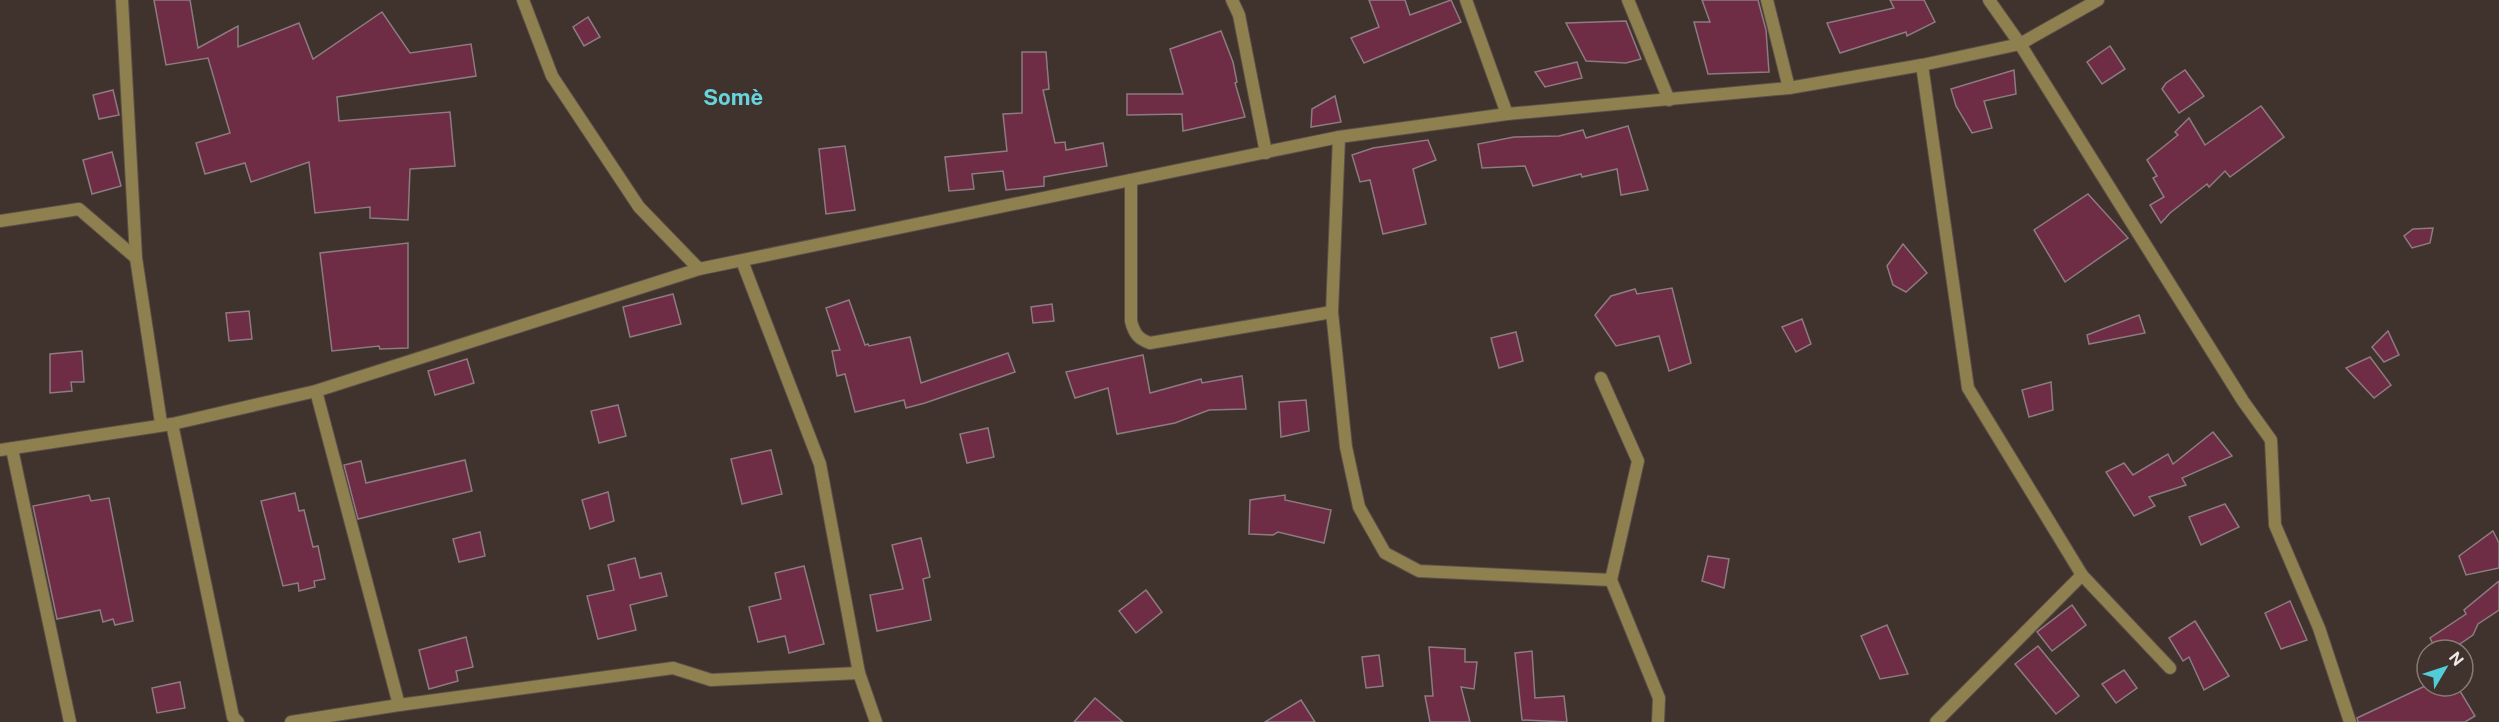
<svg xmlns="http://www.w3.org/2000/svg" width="2499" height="722" font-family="'Public Sans',sans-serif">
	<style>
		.building { fill: #6e2d45; stroke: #8c7b80; stroke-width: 1.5 }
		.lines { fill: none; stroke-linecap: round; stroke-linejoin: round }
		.minor-casing { stroke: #5c4f4a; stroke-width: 14 }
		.minor { stroke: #8f804f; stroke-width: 12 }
		.labels { text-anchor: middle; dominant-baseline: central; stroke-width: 4.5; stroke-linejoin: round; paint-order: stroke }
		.district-label { font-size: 22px; font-weight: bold; fill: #67d3dc; stroke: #40322c }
	</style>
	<rect width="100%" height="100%" fill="#40322c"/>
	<g class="building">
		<polygon points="154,0 190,0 198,48 238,26 238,47 299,23 313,59 382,12 410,53 471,44 476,76 337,97 339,121 450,112 455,166 410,169 408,220 370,218 370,207 315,213 309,162 251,182 245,163 205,174 196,143 230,133 208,58 166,65"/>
		<polygon points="1369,0 1405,0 1410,15 1451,0 1461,22 1364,63 1351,38 1379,27"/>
		<polygon points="1702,0 1758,0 1766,30 1769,72 1708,74 1694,22 1710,22"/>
		<polygon points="1890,0 1924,0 1935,22 1907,36 1906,32 1840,53 1827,23 1894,8"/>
		<polygon points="588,17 600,37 584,46 573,27"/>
		<polygon points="1626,21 1641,59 1626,63 1586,61 1566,23"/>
		<polygon points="1221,31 1233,62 1237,82 1235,83 1245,117 1183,131 1182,114 1127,115 1127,94 1183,94 1170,49"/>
		<polygon points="2110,46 2125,69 2102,84 2087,62"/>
		<polygon points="1022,52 1046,52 1049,89 1043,90 1055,143 1065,142 1066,150 1103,143 1107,166 1044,177 1044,186 1006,190 1003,171 972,174 974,189 949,191 945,157 1007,151 1003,114 1022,113"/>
		<polygon points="1577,62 1582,78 1545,87 1535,72"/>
		<polygon points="2014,70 2016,94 1984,101 1992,128 1972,133 1956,106 1951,89"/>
		<polygon points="2185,70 2204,96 2179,113 2162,89 2166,83"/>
		<polygon points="113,90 119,115 99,119 93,95"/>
		<polygon points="1335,96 1341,122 1311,127 1312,109"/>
		<polygon points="2261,106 2284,137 2230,177 2225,171 2209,187 2207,184 2170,213 2161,223 2150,205 2164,197 2153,178 2157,176 2147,160 2178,135 2175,132 2189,118 2205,145"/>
		<polygon points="1628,126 1648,190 1621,195 1617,169 1582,177 1581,174 1533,186 1525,166 1482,168 1478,144 1514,137 1559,136 1583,130 1586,138"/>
		<polygon points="1428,140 1436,160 1413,169 1426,224 1383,234 1370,180 1360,182 1352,155 1373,148"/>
		<polygon points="845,146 855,210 826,214 819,149"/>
		<polygon points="112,152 121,186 92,194 83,160"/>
		<polygon points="2088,194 2128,238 2065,282 2034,230"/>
		<polygon points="2433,228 2430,243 2412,248 2404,236 2413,229"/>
		<polygon points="408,243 408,348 380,349 379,346 332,351 320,253"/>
		<polygon points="1903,244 1927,273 1906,292 1893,285 1887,266"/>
		<polygon points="1672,288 1691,363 1669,371 1659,336 1616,346 1595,315 1611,296 1635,289 1637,294"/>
		<polygon points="673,294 681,324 630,337 623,307"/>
		<polygon points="849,300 865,345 868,344 869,346 910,337 921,383 1008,353 1015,372 925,403 906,408 904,400 855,412 845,374 837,376 832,351 840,350 826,308"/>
		<polygon points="1052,304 1054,321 1033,323 1031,307"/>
		<polygon points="249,311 252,339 229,341 226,313"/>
		<polygon points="2139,315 2145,333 2089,344 2087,335"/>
		<polygon points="1802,319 1811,344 1796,352 1782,327"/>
		<polygon points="2388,331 2399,355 2384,362 2372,347"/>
		<polygon points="1516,332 1523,361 1499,368 1491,338"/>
		<polygon points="82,351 84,382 71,382 72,391 50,393 50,354"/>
		<polygon points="1143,355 1150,393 1201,379 1202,383 1242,376 1246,409 1209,410 1175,423 1117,434 1108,388 1075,398 1066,372"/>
		<polygon points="2370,357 2391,385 2374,398 2346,368"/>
		<polygon points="467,359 474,383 435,395 428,371"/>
		<polygon points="2051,382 2053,410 2029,417 2022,390"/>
		<polygon points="1306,400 1309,431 1281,437 1279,402"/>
		<polygon points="618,405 626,436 599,443 591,411"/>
		<polygon points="988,428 994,457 967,463 960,434"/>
		<polygon points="2213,432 2232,456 2182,478 2186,485 2149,497 2155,506 2134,516 2106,472 2124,463 2133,475 2168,454 2173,464"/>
		<polygon points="771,450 782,494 742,504 731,459"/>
		<polygon points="465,460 472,491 358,519 344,465 361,461 366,483"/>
		<polygon points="608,492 614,521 590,529 582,500"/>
		<polygon points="295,493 299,511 304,510 313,547 318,546 325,579 314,581 315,587 299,591 298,583 283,586 261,501"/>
		<polygon points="89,495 91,501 109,498 133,621 115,625 113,619 103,622 100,610 57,619 33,506"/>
		<polygon points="1285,495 1285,500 1331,510 1324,543 1278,532 1273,535 1249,534 1250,500"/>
		<polygon points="2225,504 2239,527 2201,545 2189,517"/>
		<polygon points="2493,531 2499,543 2499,568 2466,575 2459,556"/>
		<polygon points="480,532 485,556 459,562 453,539"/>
		<polygon points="921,538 930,577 923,579 931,620 877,631 870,595 903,589 892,545"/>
		<polygon points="1708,556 1729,559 1724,588 1702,581"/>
		<polygon points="635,558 640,578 661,573 667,596 630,605 636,630 598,639 587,596 614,590 608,565"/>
		<polygon points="804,566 824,644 789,653 785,636 758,642 749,607 781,599 775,573"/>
		<polygon points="2499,581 2499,610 2478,624 2473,635 2451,650 2436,650 2430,638 2466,614 2464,610"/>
		<polygon points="1146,590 1162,612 1136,633 1119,611"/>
		<polygon points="2290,601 2307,640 2281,649 2265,613"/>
		<polygon points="2072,605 2086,625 2052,651 2037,632"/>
		<polygon points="2195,621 2229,676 2204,690 2189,657 2183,661 2169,638"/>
		<polygon points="1887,625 1908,674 1880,679 1861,636"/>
		<polygon points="466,637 473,667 456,671 458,681 429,689 419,650"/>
		<polygon points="2038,646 2079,696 2056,714 2015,664"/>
		<polygon points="1429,647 1465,649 1465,662 1477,662 1474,689 1461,687 1470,722 1430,722 1425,696 1433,696"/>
		<polygon points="1532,651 1535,698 1564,696 1567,722 1522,720 1515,653"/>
		<polygon points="1379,655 1383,686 1366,688 1362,657"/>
		<polygon points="2124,670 2137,688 2116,703 2102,684"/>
		<polygon points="180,682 185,708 157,713 152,688"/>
		<polygon points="2425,686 2457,686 2475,716 2465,722 2358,722 2357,718"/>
		<polygon points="1095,698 1123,722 1074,722"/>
		<polygon points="1301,700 1315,722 1265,722"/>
	</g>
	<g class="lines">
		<defs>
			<g id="minor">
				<polyline points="122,0 136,258 161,423"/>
				<polyline points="523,0 552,76 639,207 699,269 1339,137 1507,114 1789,88 1922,65 2020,44 2098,0"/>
				<polyline points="1232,0 1239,15 1266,153"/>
				<polyline points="1466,0 1507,114"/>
				<polyline points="1628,0 1669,100"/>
				<polyline points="1767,0 1789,88"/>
				<polyline points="1989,0 2020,44 2243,401 2271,440 2275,525 2319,628 2350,722"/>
				<polyline points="1922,65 1968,388 2082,575 2170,668"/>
				<polyline points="1339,137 1332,312 1346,447 1359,507 1385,553 1419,571 1611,580"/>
				<path d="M1131,180V321C1134,333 1138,339 1150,343L1332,312"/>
				<polyline points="0,221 79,209 136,258"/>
				<polyline points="742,261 820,464 859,673 876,722"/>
				<polyline points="1601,378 1638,461 1611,580 1659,698 1658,722"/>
				<polyline points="316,391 399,705"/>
				<polyline points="172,424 233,717 238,722"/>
				<polyline points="12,449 70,722"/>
				<polyline points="0,450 172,424 316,391 699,269"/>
				<polyline points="291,722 399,705 673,668 711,680 859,673"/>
				<polyline points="1936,722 2082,575"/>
			</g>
		</defs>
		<use href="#minor" class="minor-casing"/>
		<use href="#minor" class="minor"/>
	</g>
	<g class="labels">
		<g class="district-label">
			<text x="733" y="97">Somè</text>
		</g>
	</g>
	<g transform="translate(2445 668) rotate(51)"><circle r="28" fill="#40322c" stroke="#877b76" stroke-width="1.5"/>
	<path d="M0-4.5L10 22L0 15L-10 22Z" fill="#52ccd6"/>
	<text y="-9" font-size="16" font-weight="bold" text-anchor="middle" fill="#f2e9e5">N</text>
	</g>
</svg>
